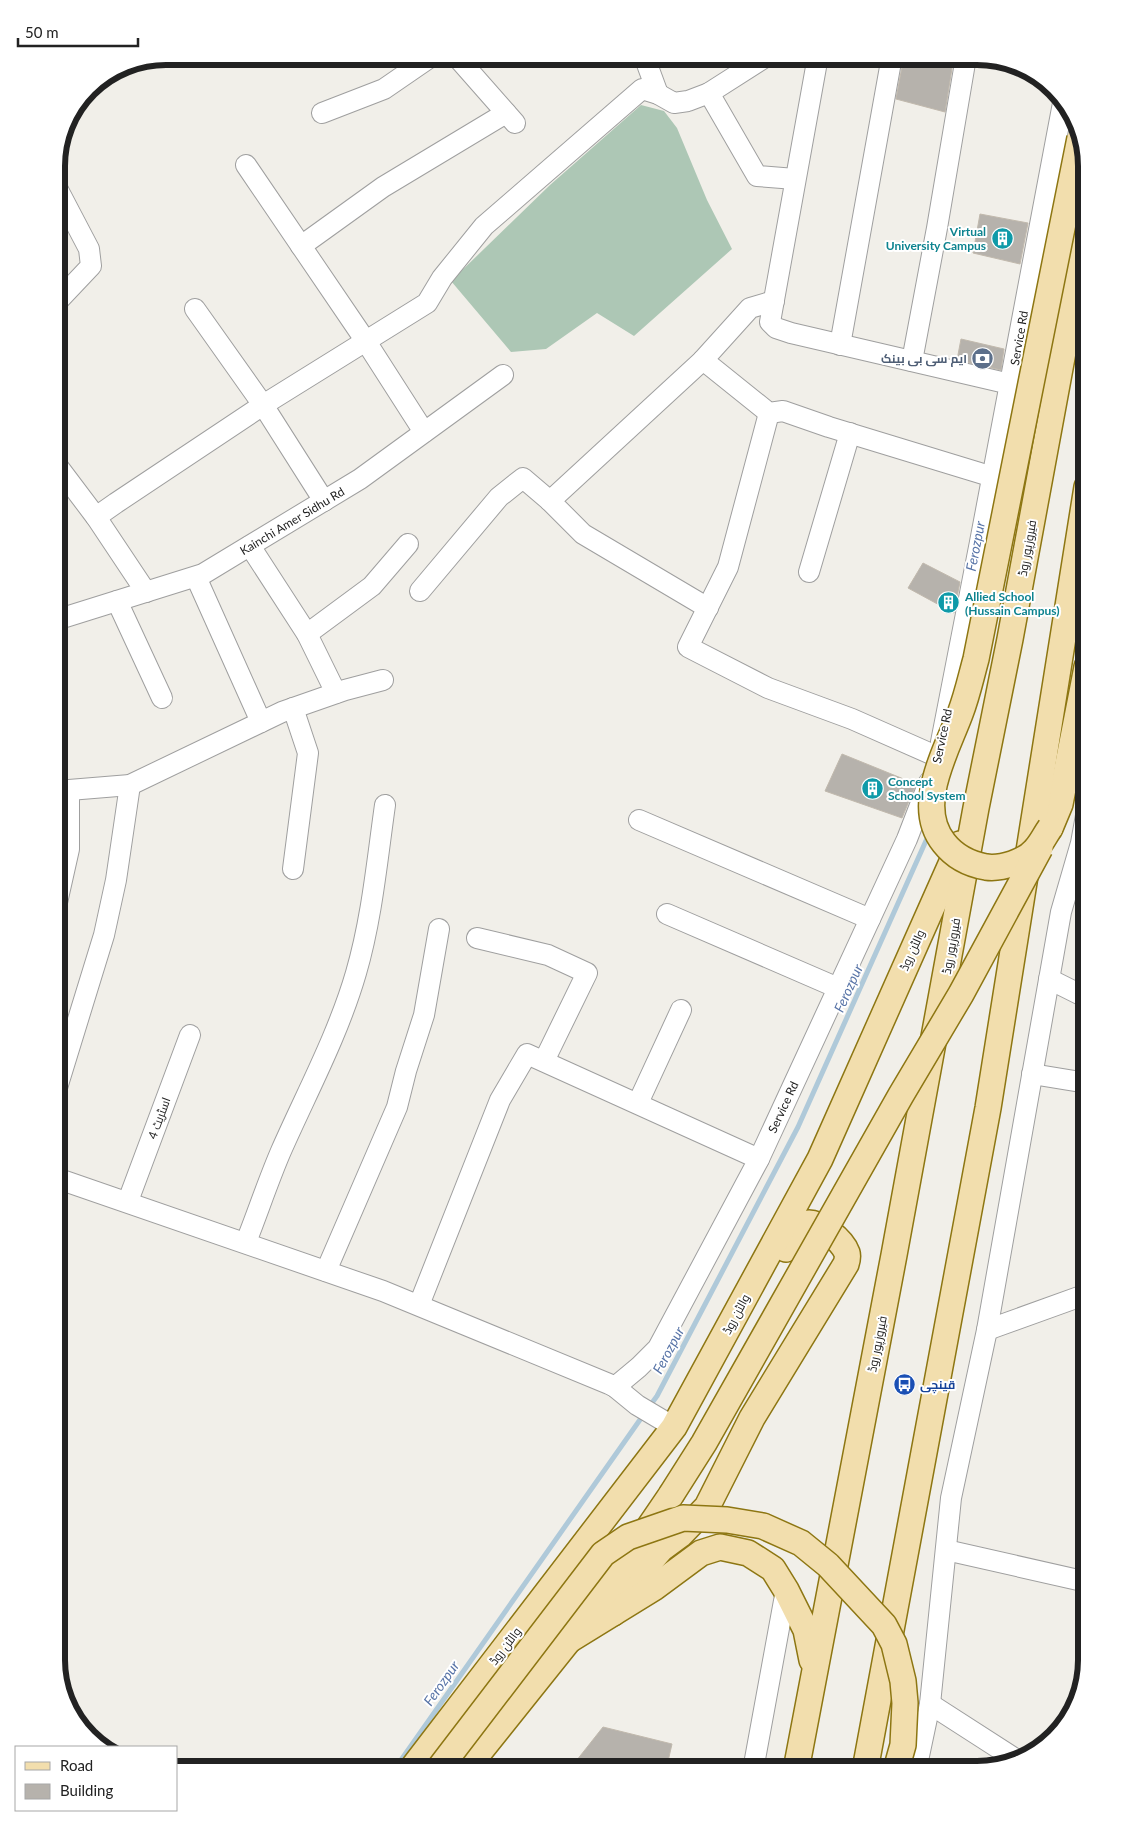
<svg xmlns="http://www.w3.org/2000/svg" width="1143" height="1826" font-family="Lato,Cairo,sans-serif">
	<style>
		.cemetery { fill: #adc7b5 }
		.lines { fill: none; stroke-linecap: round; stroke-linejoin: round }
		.stream { stroke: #afc9d9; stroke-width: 5 }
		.building { fill: #b6b2ac; stroke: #c1b9ad }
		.minor-casing { stroke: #9f9f9f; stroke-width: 22 }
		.major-casing { stroke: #8d7612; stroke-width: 28 }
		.minor { stroke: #fff; stroke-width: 20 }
		.major { stroke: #f2dead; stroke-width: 25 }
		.major-bridge-casing { stroke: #8d7612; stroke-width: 28; stroke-linecap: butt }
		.major-bridge { stroke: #f2dead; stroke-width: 25 }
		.labels { text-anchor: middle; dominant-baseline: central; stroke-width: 4; stroke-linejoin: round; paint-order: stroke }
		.culture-label { font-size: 12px; font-weight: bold; fill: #0d838f; stroke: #fff; text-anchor: start }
		.street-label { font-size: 12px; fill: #222; stroke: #fff }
		.service-label { font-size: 12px; font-weight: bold; fill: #4e5e75; stroke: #fff; text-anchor: end }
		.transit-label { font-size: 12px; font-weight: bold; fill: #164399; stroke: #fff; text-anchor: start }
		.water-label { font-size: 14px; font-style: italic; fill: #5874a7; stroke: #fff }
		.rim { fill: none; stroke: #222; stroke-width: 6 }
	</style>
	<rect width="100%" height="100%" fill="#f1efe9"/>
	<polygon class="cemetery" points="641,105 664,111 677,128 707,200 732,249 634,336 597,313 546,349 511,352 451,281 550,185"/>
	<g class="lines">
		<g class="stream">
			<polyline points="1068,139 1073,114"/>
			<polyline points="649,1407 657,1396 798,1127 929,834"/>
			<polyline points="394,1770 644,1414"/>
		</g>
	</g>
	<g class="building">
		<polygon points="904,56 954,56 945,112 896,99"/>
		<polygon points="980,214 1028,223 1020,264 973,253"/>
		<polygon points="961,339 1004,349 1001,370 957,360"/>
		<polygon points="923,563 960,582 954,613 908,588"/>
		<polygon points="842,754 916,784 902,818 825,791"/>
		<polygon points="603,1727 672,1744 666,1770 569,1770"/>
	</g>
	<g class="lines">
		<defs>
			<g id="minor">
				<polyline points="456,56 515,123"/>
				<polyline points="644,56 658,94"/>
				<polyline points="818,56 770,322 776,328 791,333 1010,384"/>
				<polyline points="709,93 757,176 795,179"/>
				<polyline points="322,113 384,89 432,56"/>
				<polyline points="246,165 365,340 424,432"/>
				<polyline points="301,246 383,187 506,113"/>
				<polyline points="774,301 750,308 703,360 769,413 783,411 829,427 993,477"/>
				<polyline points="56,303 91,266 89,249 56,186"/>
				<polyline points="195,309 263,405 324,501"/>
				<polyline points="840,345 892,56"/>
				<polyline points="703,360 550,501 583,534 708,608"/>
				<polyline points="912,361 937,228 966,57"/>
				<polyline points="769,413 728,567 688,647 768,688 852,719 938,757"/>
				<polyline points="56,464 96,517 146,592"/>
				<polyline points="96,517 116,503 263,405 427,303 442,278 484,226 642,89 658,94 674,103 688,101 709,93 767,56"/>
				<polyline points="250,546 307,634 336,693"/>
				<polyline points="809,572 850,433"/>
				<polyline points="196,577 261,722"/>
				<polyline points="420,591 499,497 523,478 550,501"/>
				<polyline points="117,601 162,698"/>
				<polyline points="56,620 203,574 360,479 503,375"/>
				<polyline points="307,634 372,586 408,544"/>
				<polyline points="293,708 308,753 293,869"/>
				<polyline points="941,742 980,542 1063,103"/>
				<polyline points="639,820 870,919"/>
				<polyline points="56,907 69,849 69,790 130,785 282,712 345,690 383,680"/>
				<polyline points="667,914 838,988"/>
				<polyline points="477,938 548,955 587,973 544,1061"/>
				<polyline points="1049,979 1087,998"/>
				<polyline points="1032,1074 1087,1083"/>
				<polyline points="56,1091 104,935 116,880 130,785"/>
				<polyline points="638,1103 681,1010"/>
				<polyline points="56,1178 383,1291 609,1384 615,1387 637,1405 674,1427"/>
				<polyline points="128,1201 190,1035"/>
				<path d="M246,1242C258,1212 268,1181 281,1151C307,1092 338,1035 356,973C372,918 377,861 385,805"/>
				<polyline points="326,1271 397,1107 406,1071 424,1015 439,929"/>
				<polyline points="419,1305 500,1100 527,1054 759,1159"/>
				<polyline points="987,1330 1087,1294"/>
				<polyline points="615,1387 639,1367 658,1348 759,1159 907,839 929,782"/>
				<polyline points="946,1550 1087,1582"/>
				<polyline points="930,1704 1017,1760"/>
				<polyline points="753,1770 786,1590"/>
				<polyline points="916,1770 930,1704 951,1498 987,1330 1061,912 1081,843 1087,810"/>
			</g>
			<g id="major">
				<polyline points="1050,828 1060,804 1087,667"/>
				<path d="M613,1613L640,1573L661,1549L680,1535L707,1507L752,1418L846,1264C847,1261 848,1256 847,1253C843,1241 817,1218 804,1224C795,1228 790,1240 786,1249"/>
				<polyline points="569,1640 655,1587 701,1553 720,1547 748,1553 773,1569 786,1590 806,1630 812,1660"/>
				<polyline points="411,1770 674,1427 820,1159 960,844"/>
				<polyline points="465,1770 569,1640 603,1595 671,1495"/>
				<polyline points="796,1770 894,1255 976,808 1010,639 1087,222"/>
				<polyline points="865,1770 988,1108 1087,487"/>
			</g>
		</defs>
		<use href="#minor" class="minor-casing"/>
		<use href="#major" class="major-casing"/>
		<use href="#minor" class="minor"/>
		<use href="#major" class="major"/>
		<defs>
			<g id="major-bridge">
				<path d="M1050,828C1045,835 1041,844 1035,850C1025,862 1001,869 986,867C969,864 955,857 944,843C914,806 946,752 960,714C967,696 971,677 976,659L1080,138"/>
				<polyline points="671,1495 704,1443 901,1095 961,994 1040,848"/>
				<polyline points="438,1770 603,1554 628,1537 683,1518 727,1520 763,1526 801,1543 828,1565 884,1625 894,1644 903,1681 905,1703 903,1745 896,1770"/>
			</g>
		</defs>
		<use href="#major-bridge" class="major-bridge-casing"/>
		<use href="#major-bridge" class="major-bridge"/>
	</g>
	<defs>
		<symbol id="building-disc" viewBox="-11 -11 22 22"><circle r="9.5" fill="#0f9aa8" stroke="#fff"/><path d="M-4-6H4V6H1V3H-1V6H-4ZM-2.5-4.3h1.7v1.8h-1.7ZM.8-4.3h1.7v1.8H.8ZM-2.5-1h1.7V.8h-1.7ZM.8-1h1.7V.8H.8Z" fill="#fff"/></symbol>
		<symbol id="bank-disc" viewBox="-11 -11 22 22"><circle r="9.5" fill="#5c6f8a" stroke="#fff"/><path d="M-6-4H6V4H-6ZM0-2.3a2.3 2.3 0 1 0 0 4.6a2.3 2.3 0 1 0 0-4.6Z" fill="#fff"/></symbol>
		<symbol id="bus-disc" viewBox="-11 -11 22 22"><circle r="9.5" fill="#1a4fb4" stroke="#fff"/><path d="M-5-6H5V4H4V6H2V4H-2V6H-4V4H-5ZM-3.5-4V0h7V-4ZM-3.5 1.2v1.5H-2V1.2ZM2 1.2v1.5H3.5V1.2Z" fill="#fff"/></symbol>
	</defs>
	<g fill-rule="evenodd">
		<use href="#building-disc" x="990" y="226" width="25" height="25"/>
		<use href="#bank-disc" x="970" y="346" width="25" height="25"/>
		<use href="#building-disc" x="936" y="590" width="25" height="25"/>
		<use href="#building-disc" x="860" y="776" width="25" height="25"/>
		<use href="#bus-disc" x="892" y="1372" width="25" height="25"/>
	</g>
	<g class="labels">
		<g class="culture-label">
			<text x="986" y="231" text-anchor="end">Virtual<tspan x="986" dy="14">University Campus</tspan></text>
			<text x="965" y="596">Allied School<tspan x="965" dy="14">(Hussain Campus)</tspan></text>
			<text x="888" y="781">Concept<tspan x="888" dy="14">School System</tspan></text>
		</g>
		<g class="street-label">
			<text transform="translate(1019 338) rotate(-80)">Service Rd</text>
			<text transform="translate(292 521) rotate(-31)">Kainchi Amer Sidhu Rd</text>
			<text transform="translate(1027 548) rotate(-80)">فیروزپور روڈ</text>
			<text transform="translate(942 736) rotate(-78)">Service Rd</text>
			<text transform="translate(951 946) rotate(-80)">فیروزپور روڈ</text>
			<text transform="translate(912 950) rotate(-66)">والٹن روڈ</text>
			<text transform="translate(783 1107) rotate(-65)">Service Rd</text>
			<text transform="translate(159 1118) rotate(-70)">اسٹریٹ 4</text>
			<text transform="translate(736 1314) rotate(-62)">والٹن روڈ</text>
			<text transform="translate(877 1344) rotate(-79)">فیروزپور روڈ</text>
			<text transform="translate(505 1646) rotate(-53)">والٹن روڈ</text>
		</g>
		<g class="service-label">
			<text x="967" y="358">ایم سی بی بینک</text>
		</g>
		<g class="transit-label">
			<text x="920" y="1384">قینچی</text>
		</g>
		<g class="water-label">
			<text transform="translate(975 546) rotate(-79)">Ferozpur</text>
			<text transform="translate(848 988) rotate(-66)">Ferozpur</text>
			<text transform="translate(668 1350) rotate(-62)">Ferozpur</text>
			<text transform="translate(441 1683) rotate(-55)">Ferozpur</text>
		</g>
	</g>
	<path d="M0 0H1143V1826H0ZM166 65H977A101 101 0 0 1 1078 166V1660A101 101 0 0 1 977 1761H166A101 101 0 0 1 65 1660V166A101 101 0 0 1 166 65Z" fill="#fff" fill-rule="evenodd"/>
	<path class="rim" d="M166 65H977A101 101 0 0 1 1078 166V1660A101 101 0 0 1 977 1761H166A101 101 0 0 1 65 1660V166A101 101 0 0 1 166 65Z"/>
	<rect x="15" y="1746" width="162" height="65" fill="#ffffff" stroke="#a7a7a7"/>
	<rect x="25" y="1762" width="25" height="8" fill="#f2dead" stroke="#a7a7a7"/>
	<text x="60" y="1771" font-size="15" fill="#222222">Road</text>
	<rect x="25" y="1784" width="25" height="15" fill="#b6b2ac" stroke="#a7a7a7"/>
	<text x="60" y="1796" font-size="15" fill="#222222">Building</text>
	<path d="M18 38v8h120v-8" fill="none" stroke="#222222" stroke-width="2.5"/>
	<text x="25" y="38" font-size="15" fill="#222222" stroke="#ffffff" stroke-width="4" paint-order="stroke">50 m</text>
</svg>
